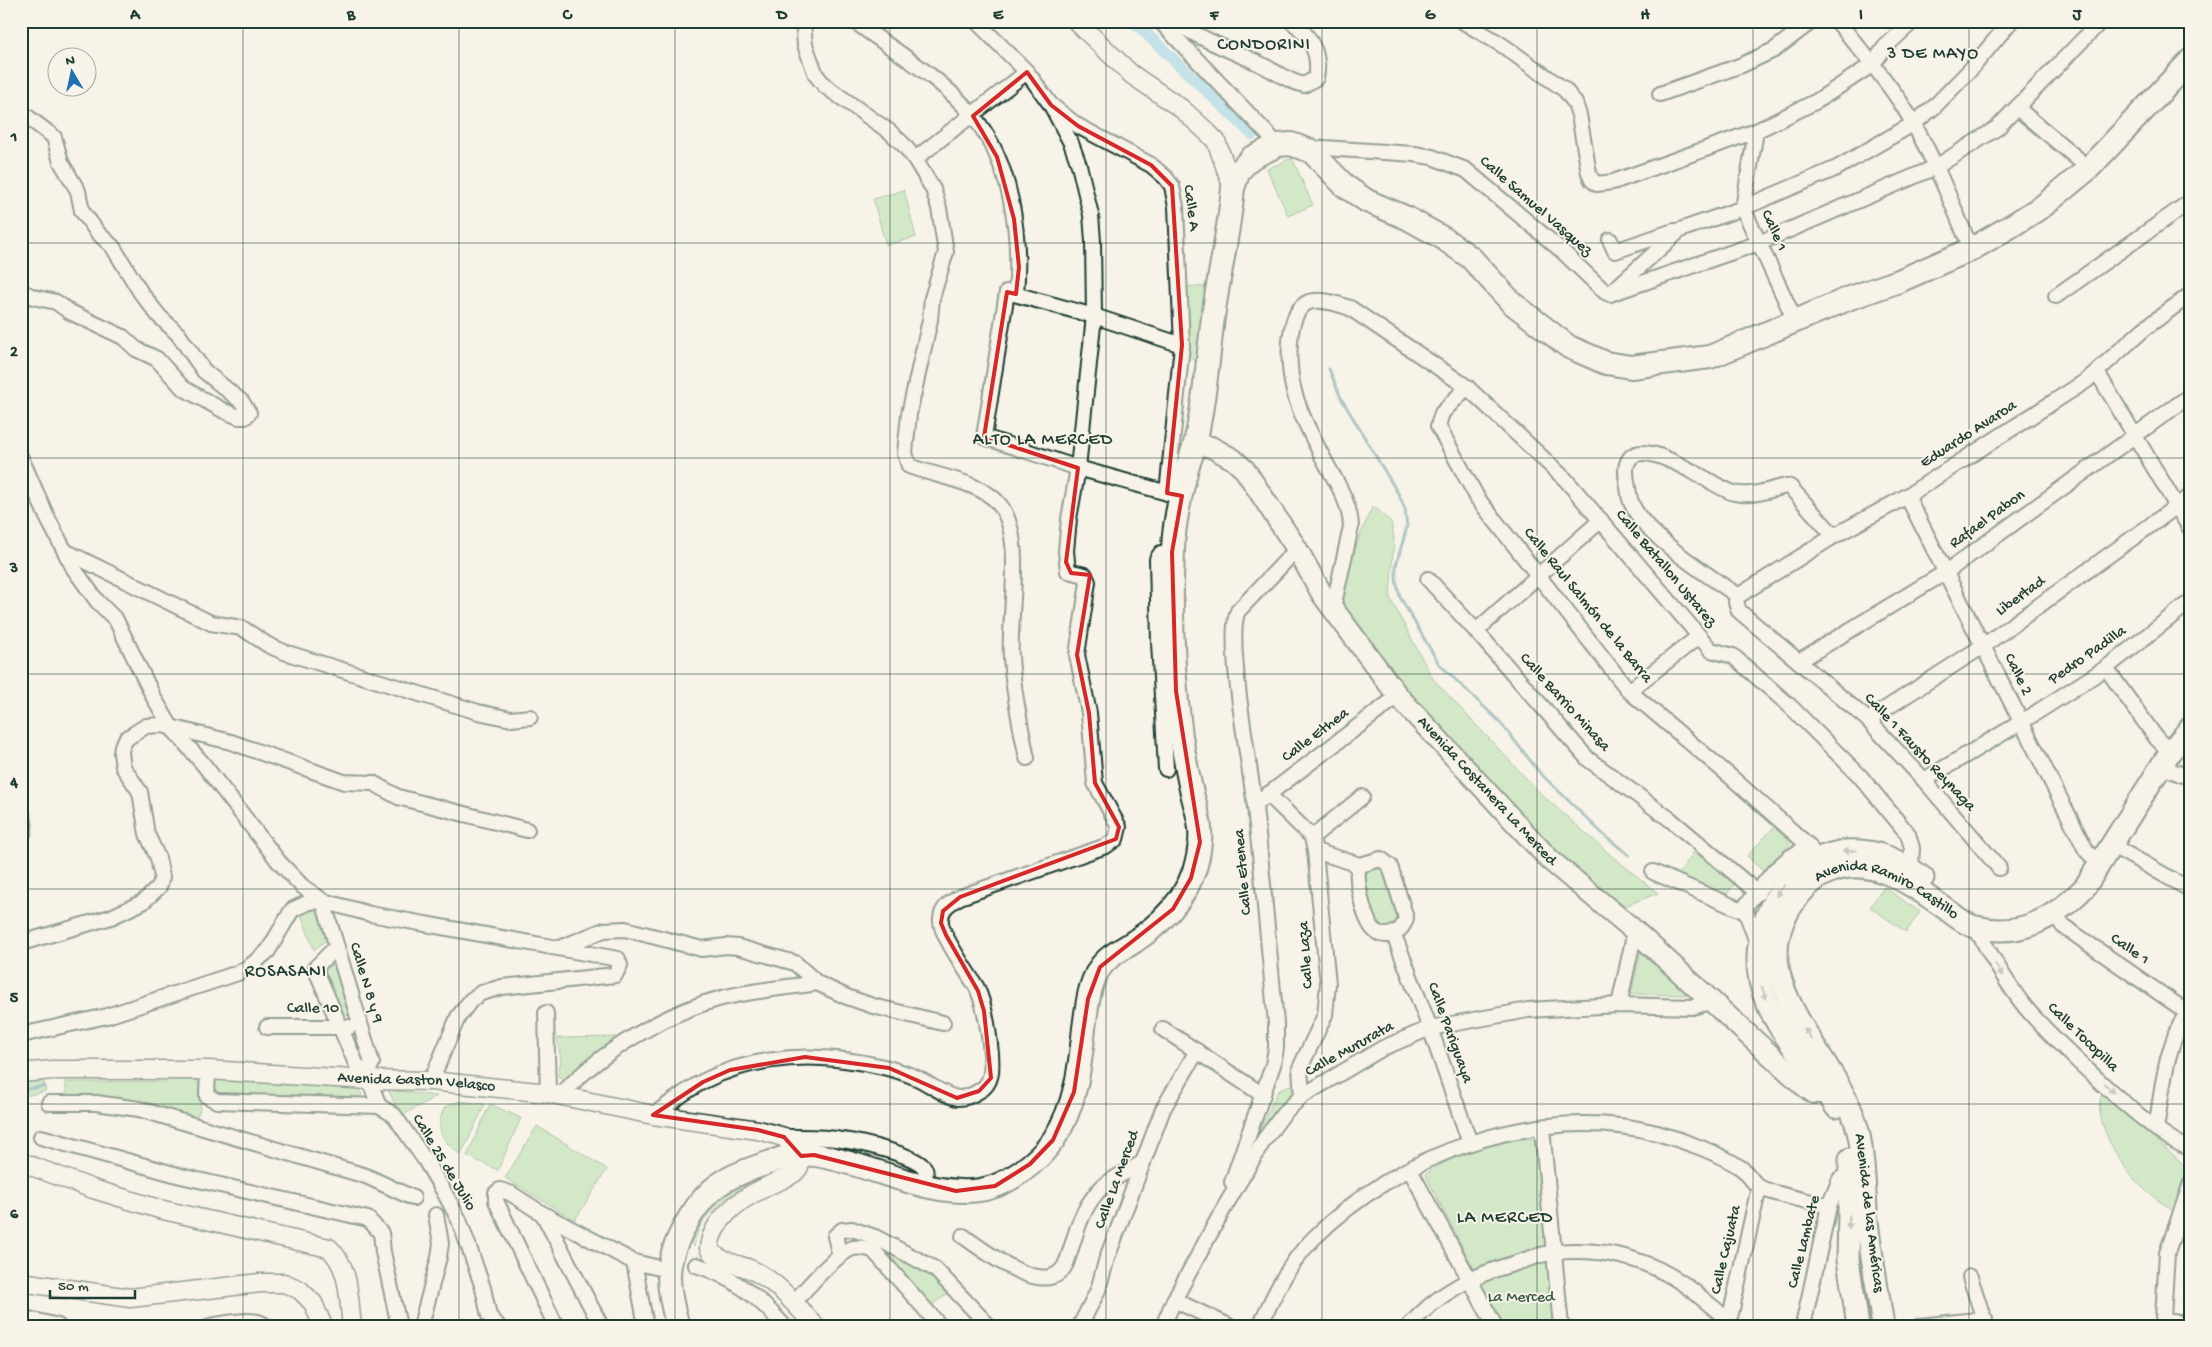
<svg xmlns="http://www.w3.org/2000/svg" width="2212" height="1347" font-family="'Gochi Hand',sans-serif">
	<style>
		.green { fill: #a4dca1; stroke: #628c6a }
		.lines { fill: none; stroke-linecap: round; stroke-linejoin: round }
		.stream { stroke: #5c949f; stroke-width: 3 }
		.canal { stroke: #85cee6; stroke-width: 12 }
		.minor-casing { stroke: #1f3d34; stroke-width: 18 }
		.tertiary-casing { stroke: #1f3d34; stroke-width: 21 }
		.secondary-casing { stroke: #1f3d34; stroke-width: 24 }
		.primary-casing { stroke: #1f3d34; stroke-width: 25 }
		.trunk-casing { stroke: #1f3d34; stroke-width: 26 }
		.minor { stroke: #f7f3e8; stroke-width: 14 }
		.tertiary { stroke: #f7f3e8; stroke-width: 18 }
		.secondary { stroke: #f7f3e8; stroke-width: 20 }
		.primary { stroke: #f7f3e8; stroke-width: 21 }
		.trunk { stroke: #f7f3e8; stroke-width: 22 }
		.oneway { fill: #8b988e }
		.marked { fill: none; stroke: #d62828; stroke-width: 4; stroke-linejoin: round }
		.grid { fill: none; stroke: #1f3d34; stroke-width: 1; stroke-opacity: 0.55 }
		.labels { text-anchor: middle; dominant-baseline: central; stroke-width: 4; stroke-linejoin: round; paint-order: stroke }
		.street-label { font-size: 16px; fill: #1f3d34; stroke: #f7f3e8 }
		.park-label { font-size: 16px; fill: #3a5d4a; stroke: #f7f3e8 }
		.neighbourhood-label { font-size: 18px; letter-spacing: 1px; fill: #1f3d34; stroke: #f7f3e8 }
		.neatline { fill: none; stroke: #1f3d34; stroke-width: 2 }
		.grid-label { font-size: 16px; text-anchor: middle; font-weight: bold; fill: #1f3d34 }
	</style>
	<rect width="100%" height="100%" fill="#f7f3e8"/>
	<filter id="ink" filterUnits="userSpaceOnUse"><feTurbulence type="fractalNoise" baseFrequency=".02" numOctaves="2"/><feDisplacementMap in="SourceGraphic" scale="10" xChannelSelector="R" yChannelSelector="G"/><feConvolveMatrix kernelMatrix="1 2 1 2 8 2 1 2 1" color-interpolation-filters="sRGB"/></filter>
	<g filter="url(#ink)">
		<g class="green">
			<polygon points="1292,158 1313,205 1288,216 1267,169"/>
			<polygon points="904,190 916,237 886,245 873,199"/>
			<polygon points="1184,286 1206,287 1195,362 1186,351"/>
			<path d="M1373,506L1391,522L1394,538L1390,598L1433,679L1543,796L1613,857L1658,893L1625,906L1573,873L1407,697L1341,605C1348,570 1357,538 1373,506Z"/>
			<polygon points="1775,826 1792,842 1764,872 1747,856"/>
			<polygon points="1694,852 1735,883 1727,894 1721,892 1678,875"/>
			<polygon points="1381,868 1386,871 1401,916 1399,923 1383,928 1377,924 1362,877 1364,872"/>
			<polygon points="1884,887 1920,912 1906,932 1870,907"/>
			<polygon points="318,906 329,938 314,950 300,911"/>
			<polygon points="1641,951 1691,995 1631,994"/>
			<polygon points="334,962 349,1016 342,1014 322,973"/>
			<polygon points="616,1037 619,1042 569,1078 562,1079 558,1076 561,1060 557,1038"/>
			<polygon points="167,1074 198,1076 197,1083 203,1088 200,1108 196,1120 112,1097 66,1094 66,1082 166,1082"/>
			<polygon points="21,1079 43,1080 46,1091 21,1097"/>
			<polygon points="215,1079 356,1087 362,1094 359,1101 213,1095 209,1086"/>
			<polygon points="1290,1085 1293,1086 1290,1097 1246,1159 1278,1091"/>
			<polygon points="388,1090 437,1096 401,1116"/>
			<path d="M2103,1092L2190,1170L2175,1212C2165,1205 2154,1198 2144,1189C2125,1173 2088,1117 2103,1092Z"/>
			<path d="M460,1101L485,1104L461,1155C443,1141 433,1130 445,1107Z"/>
			<polygon points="490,1104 521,1118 498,1170 467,1156"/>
			<polygon points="537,1126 607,1169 575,1220 505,1178"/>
			<path d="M1510,1139H1534L1549,1250L1474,1270L1425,1174C1451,1157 1480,1148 1510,1139Z"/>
			<path d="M773,1169C741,1189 699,1206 694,1247L688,1238L720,1193Z"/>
			<path d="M864,1239C895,1254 925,1267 949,1292L932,1305Z"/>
			<polygon points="1549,1260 1554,1326 1501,1326 1479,1281"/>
		</g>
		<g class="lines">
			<g class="stream">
				<polyline points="1329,369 1341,398 1399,495 1405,509 1407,527 1396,565 1396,580 1400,597 1439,664 1500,722 1540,773 1605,836 1629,855"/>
				<polyline points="21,1090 45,1086"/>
			</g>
			<polyline class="canal" points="1133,21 1252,134"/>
			<defs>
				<g id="minor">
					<path d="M803,21L805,45L816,75L825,86L890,132L903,144L915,159L933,189L939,208L946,252L932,298L930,320L909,414L905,453L909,466C934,476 982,482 999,504C1026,536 1008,616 1011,657C1013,690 1020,725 1027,758"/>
					<path d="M854,21C894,51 941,77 973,116C1012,163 1021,235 1016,294"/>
					<polyline points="976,21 1027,72 1051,105 1078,126 1151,165 1165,177 1172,186 1176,207 1182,345 1167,493"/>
					<polyline points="1160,21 1278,145"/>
					<path d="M1173,21C1199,38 1227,49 1256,62C1272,69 1286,81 1304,85L1316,78C1321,55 1310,34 1291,21"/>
					<polyline points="1462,21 1502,45 1565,90 1575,103 1579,115 1589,173 1592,180 1597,184 1613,182 1756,131 1817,101 1873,64 1885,47 1913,21"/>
					<path d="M1837,21C1859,48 1882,74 1901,103C1928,145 1947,191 1966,237"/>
					<polyline points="1660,94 1742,65 1774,50 1812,21"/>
					<polyline points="2017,108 2078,159"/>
					<polyline points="21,112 54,137 61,162 78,191 82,211 98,233 113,247 141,293 159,316 178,334 204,371 242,402 249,413 245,417 239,417 224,411 183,388 157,359 136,349 123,337 70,312 56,302 33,297 21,291"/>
					<polyline points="1756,131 1743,208 1791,312"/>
					<polyline points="1311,151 1324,148 1414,154 1432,157 1466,170 1561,250 1605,292 1610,294"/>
					<polyline points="915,159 1027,72"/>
					<polyline points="1610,240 1615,251 1674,231"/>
					<polyline points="1614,290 1680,230 1743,208 1837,168 1913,124 1934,107 1971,69 2011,21"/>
					<polyline points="1610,294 1759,243 1936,167 1997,128 2101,21"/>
					<polyline points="2056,296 2191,201"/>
					<polyline points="2097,372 2191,530"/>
					<polyline points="1467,387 1442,413 1438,426 1478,499 1629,691 1731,777 1809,846 1819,865"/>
					<polyline points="21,458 47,517 74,569 97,601 116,620 154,698 171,727 204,765 279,862 302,886 323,901 372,1063 367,1074"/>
					<polyline points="1175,495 1078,468 984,437 1007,292 1094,316 1182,345"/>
					<polyline points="1907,496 2086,850 2100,865"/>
					<polyline points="65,551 211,623 242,628 268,645 284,652 478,712 511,719 530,717"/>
					<polyline points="1428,579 1476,631 1588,759 1671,820 1758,893"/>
					<path d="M1738,596C1709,575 1633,530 1629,494C1628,485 1624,472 1627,464C1638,429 1714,488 1734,493C1751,497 1770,490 1786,486L1790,487L1834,536"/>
					<path d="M1333,608L1351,527C1350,499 1333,478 1321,454C1311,434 1298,410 1293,387C1288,367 1285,311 1309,302C1321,298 1338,304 1350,308L1467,387L1566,480L1711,650L1733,656L1790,706L1860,776L1908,834L1912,848L1911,869L1908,874"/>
					<polyline points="1476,631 1601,520"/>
					<polyline points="1799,661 1946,572 2191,395"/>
					<polyline points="2106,668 2157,739 2170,752"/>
					<polyline points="1629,691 1698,637"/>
					<polyline points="1868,720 1983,646 2191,496"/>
					<polyline points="2162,767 2191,778"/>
					<polyline points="1166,769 1159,642 1157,559 1161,553 1172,552"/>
					<polyline points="1924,780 2020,723 2106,668 2191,601"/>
					<polyline points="1268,794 1312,837 1315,851 1328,984 1325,1015 1300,1068 1302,1096"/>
					<polyline points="1261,800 1398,696"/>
					<path d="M21,812C25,822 26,829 21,838"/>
					<polyline points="1312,837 1362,797"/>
					<polyline points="2111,845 2191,890"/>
					<path d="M1315,851L1360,865L1381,859L1390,866L1406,918C1402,935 1381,942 1371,926C1364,916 1353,874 1360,865"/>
					<polyline points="1999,868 1924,780 1868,720 1739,611 1736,602 1738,596 1834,536 1907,496 2086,381 2144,329 2191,294"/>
					<polyline points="1653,872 1746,912"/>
					<polyline points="2054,913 2063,926 2187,1012"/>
					<path d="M1975,927C1991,955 2006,983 2026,1008C2048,1035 2161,1144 2191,1148"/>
					<polyline points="1394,935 1430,1028 1470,1143"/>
					<polyline points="21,943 111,917 143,902 159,887 162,877 158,858 147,834 140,792 123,767 121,753 122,746 127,738 146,726 162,725 231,742 344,782 373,783 398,797 527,830"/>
					<polyline points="1758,945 1746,912 1747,904 1775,870 1790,857 1809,846"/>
					<polyline points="336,947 315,968 357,1066 367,1074 379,1106 394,1115 425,1160 443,1190 459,1220 471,1253 483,1288 489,1316 498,1326"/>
					<polyline points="562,947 604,930 625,929 702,949 726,946 738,947 795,963 817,983 847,997 873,1006 943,1023"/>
					<polyline points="1619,1005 1635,931"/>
					<polyline points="546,1013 548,1093"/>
					<polyline points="267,1027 349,1027"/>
					<polyline points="1163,1029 1263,1095"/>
					<polyline points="21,1035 107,1016 238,973 249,967 268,951 292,910 309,902 323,901 370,914 618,959 620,965 615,975 502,987 481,993 471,1000 458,1017 431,1081"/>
					<polyline points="208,1070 207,1096 217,1101 379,1106"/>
					<path d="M562,1094C600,1052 667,1012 722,998C753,990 785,988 817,983"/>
					<polyline points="49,1103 96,1103 139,1109 366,1176 413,1198"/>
					<path d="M653,1115C670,1104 686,1090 704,1081C743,1061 793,1054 836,1059C863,1062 892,1067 917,1078C930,1084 944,1096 958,1098C965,1098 973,1095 979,1091C993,1084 992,1068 991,1054C989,1032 986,1008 977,988C969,974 941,935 941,922C940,908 950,903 960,897L1106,846L1116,839L1119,827L1095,783L1089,713L1077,655L1088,582L1085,575L1068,571L1066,551L1069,519L1078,468L1094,316L1093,241L1091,215L1079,165L1071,143L1051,105"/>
					<polyline points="1542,1128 1561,1326"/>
					<path d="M2156,1129C2162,1092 2166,1038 2191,1008"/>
					<polyline points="41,1137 181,1176 368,1219 381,1233 383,1252 399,1326"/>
					<path d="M784,1137C803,1137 823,1136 842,1140C858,1142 918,1155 925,1169C927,1174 925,1179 924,1184"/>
					<polyline points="1410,1170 1495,1326"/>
					<path d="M1232,1182L1273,1065L1276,1048V1023C1269,951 1263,879 1255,807C1251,771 1225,637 1238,611L1297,549"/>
					<polyline points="2191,1183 2167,1253 2163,1318 2166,1321 2191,1325"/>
					<polyline points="543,1214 601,1326"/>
					<path d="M963,1236C982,1249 1051,1305 1067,1261C1075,1238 1079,1215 1095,1195C1105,1181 1127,1172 1142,1163"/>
					<polyline points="840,1256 835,1236 842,1230 852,1229 875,1237 935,1269 989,1326"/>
					<polyline points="634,1262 646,1326"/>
					<path d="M696,1265C732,1276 759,1297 784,1326"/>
					<polyline points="1970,1277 1986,1326"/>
					<polyline points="1174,1300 1229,1326"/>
					<path d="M794,1302C809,1286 831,1259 850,1249C857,1246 866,1248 873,1250L940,1326"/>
					<polyline points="21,1317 58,1326"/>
					<polyline points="1729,1322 1759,1187"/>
					<path d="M210,1326C222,1324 258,1316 265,1326"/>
					<polyline points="421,1326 439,1257 441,1243 436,1215"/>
					<polyline points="556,1326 496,1201 496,1193 500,1190 510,1193 543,1214 634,1262 668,1270"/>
					<polyline points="1080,1326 1098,1290 1107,1258 1163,1109 1197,1051"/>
					<polyline points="1163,1326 1174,1300 1224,1208 1264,1140 1284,1113 1302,1096 1383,1048 1430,1028 1528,1010 1619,1005 1692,1007 1710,1002"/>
					<path d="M1260,1326C1274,1294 1289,1263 1313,1239C1397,1154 1539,1102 1657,1133C1682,1140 1719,1153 1741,1168C1748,1173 1752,1182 1759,1187C1771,1194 1813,1202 1829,1206"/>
					<path d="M1409,1326C1439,1292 1473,1275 1516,1263C1529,1259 1543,1253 1556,1252C1612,1247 1662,1263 1704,1300C1714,1308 1725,1316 1732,1326"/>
					<polyline points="1803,1326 1829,1206 1840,1179 1850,1173"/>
					<polyline points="1920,1326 1985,1319"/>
				</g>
				<g id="tertiary">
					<polyline points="1076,21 1131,74 1182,109 1206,131 1216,141 1233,188"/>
					<path id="s1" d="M21,1073L53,1070H208L368,1080L431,1081L548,1093L653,1115L758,1130L784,1137L801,1156C801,1162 799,1169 794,1173C784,1180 772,1183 762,1189C738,1200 712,1221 709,1248C714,1261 738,1264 750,1269C777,1281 796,1305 815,1326"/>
					<path d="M21,1162L93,1189L159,1209L329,1248C351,1269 348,1298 352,1326"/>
					<polyline points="21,1282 130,1298 260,1283 284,1283 300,1290 313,1303 323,1326"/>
				</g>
				<g id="secondary">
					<path id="s2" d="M1196,444L1211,447L1233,459L1245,470L1297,549L1322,594L1398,696L1550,860L1635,931L1803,1085L1814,1093H1828"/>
				</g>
				<g id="primary">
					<path d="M1836,1107C1812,1067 1769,1026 1760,981C1749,928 1783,861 1839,852C1871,847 1899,859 1923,878"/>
					<polyline points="1850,1159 1848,1260 1858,1326"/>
					<path id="s3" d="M1883,1326C1878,1291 1871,1256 1867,1221C1864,1191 1865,1160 1858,1131C1841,1059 1743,986 1789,910C1798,895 1809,882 1825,874C1869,852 1911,885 1946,909C1955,916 1966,925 1976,927C2021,938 2055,918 2085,887L2170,752L2191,727"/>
				</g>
				<path id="trunk" d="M678,1326C664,1280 665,1258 690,1217C708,1188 724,1178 756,1167C775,1161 795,1152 815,1155C866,1162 929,1198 980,1190C1008,1186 1039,1161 1054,1139C1076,1106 1080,1066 1084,1028C1087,1008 1088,987 1099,969C1108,955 1122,950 1135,941C1170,918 1197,885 1200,842C1202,824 1195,806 1191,789C1187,772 1184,754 1181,736C1173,676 1170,613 1173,552C1173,526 1181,494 1187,468C1190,459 1194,449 1196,439C1205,399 1208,358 1213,317C1219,274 1229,232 1233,188L1239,171L1251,158L1278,145L1291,144L1311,151L1345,186L1367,201L1407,218L1443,238L1471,258L1512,303L1569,347L1606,363L1631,367L1710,357L1850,298L1899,281L1972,249L2011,226L2043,206L2088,169L2191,60"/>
			</defs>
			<use href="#minor" class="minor-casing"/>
			<use href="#tertiary" class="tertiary-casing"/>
			<use href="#secondary" class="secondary-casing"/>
			<use href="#primary" class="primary-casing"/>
			<use href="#trunk" class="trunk-casing"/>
			<use href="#minor" class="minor"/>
			<use href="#tertiary" class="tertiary"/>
			<use href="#secondary" class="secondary"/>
			<use href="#primary" class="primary"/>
			<use href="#trunk" class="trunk"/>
		</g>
		<defs><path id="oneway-solid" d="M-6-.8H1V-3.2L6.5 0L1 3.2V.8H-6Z" transform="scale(1.25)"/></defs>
		<g class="oneway">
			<use href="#oneway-solid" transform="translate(1850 851) rotate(177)"/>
			<use href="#oneway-solid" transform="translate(1780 891) rotate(127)"/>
			<use href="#oneway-solid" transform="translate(1999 970) rotate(59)"/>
			<use href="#oneway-solid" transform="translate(1764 993) rotate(72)"/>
			<use href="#oneway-solid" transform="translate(1808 1034) rotate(-121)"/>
			<use href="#oneway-solid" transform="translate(2109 1088) rotate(42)"/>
			<use href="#oneway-solid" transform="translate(1849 1222) rotate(91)"/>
		</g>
	</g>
	<path d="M0 0H2212V1347H0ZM1027,72L1051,105L1078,126L1151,165L1172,186L1182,345L1167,493L1182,496L1172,552L1176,691L1200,842L1191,878L1173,909L1100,967L1088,999L1074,1092L1053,1140L1030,1164L995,1186L956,1191L814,1155L801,1156L784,1137L758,1130L653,1115L703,1082L730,1070L805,1057L889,1068L957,1098L979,1091L991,1078L984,1011L978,991L946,935L941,923L943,911L960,897L1116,839L1119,827L1095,783L1089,713L1077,655L1090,575L1071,573L1066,562L1078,468L984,437L1007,292L1016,294L1019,267L1014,219L997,157L973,116Z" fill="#f7f3e8" fill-opacity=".55" fill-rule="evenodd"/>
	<path class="marked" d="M1027,72L1051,105L1078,126L1151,165L1172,186L1182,345L1167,493L1182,496L1172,552L1176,691L1200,842L1191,878L1173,909L1100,967L1088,999L1074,1092L1053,1140L1030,1164L995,1186L956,1191L814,1155L801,1156L784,1137L758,1130L653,1115L703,1082L730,1070L805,1057L889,1068L957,1098L979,1091L991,1078L984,1011L978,991L946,935L941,923L943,911L960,897L1116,839L1119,827L1095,783L1089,713L1077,655L1090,575L1071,573L1066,562L1078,468L984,437L1007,292L1016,294L1019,267L1014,219L997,157L973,116Z"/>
	<path class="grid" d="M243,21V1326M459,21V1326M675,21V1326M890,21V1326M1106,21V1326M1322,21V1326M1537,21V1326M1753,21V1326M1969,21V1326M21,243H2191M21,458H2191M21,674H2191M21,889H2191M21,1104H2191"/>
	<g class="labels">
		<g class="street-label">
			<text transform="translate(1535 207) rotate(41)">Calle Samuel Vasquez</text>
			<text transform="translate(1190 208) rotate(82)">Calle A</text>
			<text transform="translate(1773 231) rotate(66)">Calle 1</text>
			<text transform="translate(1969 435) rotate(-33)">Eduardo Avaroa</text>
			<text transform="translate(1988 520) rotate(-36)">Rafael Pabon</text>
			<text transform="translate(1665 569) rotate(50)">Calle Batallon Ustarez</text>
			<text transform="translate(2021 597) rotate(-36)">Libertad</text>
			<text transform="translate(1587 606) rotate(51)">Calle Raul Salmón de la Barra</text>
			<text transform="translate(2088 656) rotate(-35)">Pedro Padilla</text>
			<text transform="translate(2017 675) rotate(64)">Calle 2</text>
			<text transform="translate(1564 703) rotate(48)">Calle Barrio Minasa</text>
			<text transform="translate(1316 736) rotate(-37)">Calle Ethea</text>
			<text transform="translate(1919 753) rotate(47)">Calle 1 Fausto Reynaga</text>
			<text stroke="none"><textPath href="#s2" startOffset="460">Avenida Costanera La Merced</textPath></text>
			<text transform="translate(1244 872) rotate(-95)">Calle Etenea</text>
			<text stroke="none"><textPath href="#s3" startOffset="559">Avenida Ramiro Castillo</textPath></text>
			<text transform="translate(2129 950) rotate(35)">Calle 1</text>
			<text transform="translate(1307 955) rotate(-94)">Calle Laza</text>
			<text transform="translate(365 983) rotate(73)">Calle N 8 y 9</text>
			<text x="313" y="1009">Calle 10</text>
			<text transform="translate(1449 1033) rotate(70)">Calle Pariguaya</text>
			<text transform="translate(2082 1038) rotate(44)">Calle Tocopilla</text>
			<text transform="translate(1350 1050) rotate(-29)">Calle Mururata</text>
			<text stroke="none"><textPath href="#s1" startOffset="396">Avenida Gaston Velasco</textPath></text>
			<text transform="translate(443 1163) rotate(59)">Calle 25 de Julio</text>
			<text transform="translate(1118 1180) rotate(-70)">Calle La Merced</text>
			<text transform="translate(1868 1213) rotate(83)">Avenida de las Américas</text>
			<text transform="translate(1805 1242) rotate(-76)">Calle Lambate</text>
			<text transform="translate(1727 1250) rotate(-77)">Calle Cajuata</text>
		</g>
		<g class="park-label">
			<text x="1521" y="1298">La Merced</text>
		</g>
		<g class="neighbourhood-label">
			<text x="1264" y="45">CONDORINI</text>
			<text x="1933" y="54">3 DE MAYO</text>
			<text x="1043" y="440">ALTO LA MERCED</text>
			<text x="286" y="972">ROSASANI</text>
			<text x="1505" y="1218">LA MERCED</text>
		</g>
	</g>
	<rect width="2212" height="1347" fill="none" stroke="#f7f3e8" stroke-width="55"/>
	<g transform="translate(72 72) rotate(351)"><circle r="24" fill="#f7f3e8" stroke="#a1aaa0"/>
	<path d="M0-4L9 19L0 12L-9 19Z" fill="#1f6fb2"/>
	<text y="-8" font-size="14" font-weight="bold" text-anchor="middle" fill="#1f3d34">N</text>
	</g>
	<path d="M50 1290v8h85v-8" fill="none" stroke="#1f3d34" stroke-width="2.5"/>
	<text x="58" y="1290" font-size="15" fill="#1f3d34" stroke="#f7f3e8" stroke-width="4" paint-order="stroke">50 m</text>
	<rect x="28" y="28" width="2156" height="1292" class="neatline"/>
	<g class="grid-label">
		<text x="135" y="19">A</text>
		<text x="351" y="19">B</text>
		<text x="567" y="19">C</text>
		<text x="782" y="19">D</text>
		<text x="998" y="19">E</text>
		<text x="1214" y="19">F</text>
		<text x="1430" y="19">G</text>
		<text x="1645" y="19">H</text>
		<text x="1861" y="19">I</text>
		<text x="2077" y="19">J</text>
		<text x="14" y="141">1</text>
		<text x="14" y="356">2</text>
		<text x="14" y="572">3</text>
		<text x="14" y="787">4</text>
		<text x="14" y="1002">5</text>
		<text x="14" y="1218">6</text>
	</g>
</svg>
